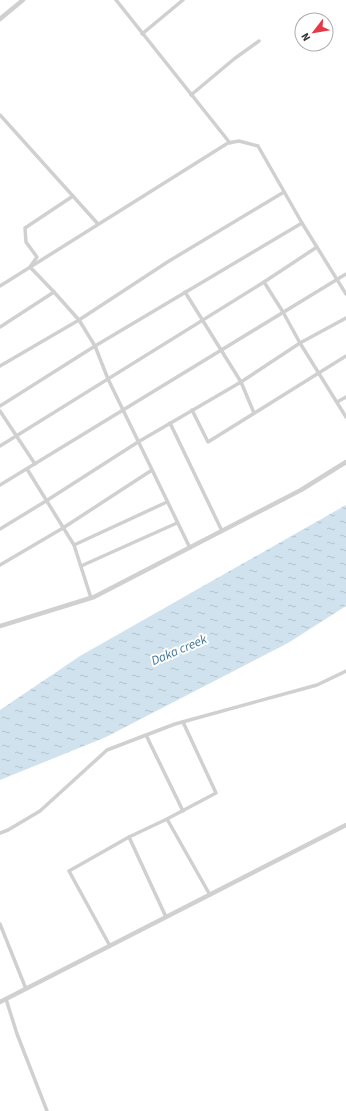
<svg xmlns="http://www.w3.org/2000/svg" width="346" height="1111" font-family="'Source Sans 3',sans-serif">
	<style>
		.water { fill: url(#water-ripples) }
		.lines { fill: none; stroke-linecap: round; stroke-linejoin: round }
		.minor { stroke: #d0d0d0; stroke-width: 3.5 }
		.tertiary { stroke: #d0d0d0; stroke-width: 4.5 }
		.labels { text-anchor: middle; dominant-baseline: central; stroke-width: 4; stroke-linejoin: round; paint-order: stroke }
		.water-label { font-size: 13px; font-style: italic; fill: #3f7597; stroke: #fff }
	</style>
	<defs>
		<pattern id="water-ripples" width="26" height="14" patternUnits="userSpaceOnUse"><rect width="26" height="14" fill="#cfe2ee"/><path d="M2 4q2-2 4 0t4 0M15 11q2-2 4 0t4 0" fill="none" stroke="#b2c2cd"/></pattern>
	</defs>
	<rect width="100%" height="100%" fill="#fff"/>
	<polygon class="water" points="346,505 346,606 288,643 106,737 0,780 0,710 80,656"/>
	<g class="lines">
		<g class="minor">
			<polyline points="116,0 230,143"/>
			<polyline points="142,34 183,0"/>
			<polyline points="191,95 234,59 259,41"/>
			<polyline points="0,115 98,224"/>
			<polyline points="73,196 25,228 26,242 37,257 30,267 54,292 79,320 95,346 108,379 190,548"/>
			<polyline points="264,282 283,312 300,343 346,417"/>
			<polyline points="0,286 228,143 239,141 258,146 302,223 346,294"/>
			<polyline points="185,292 241,382 254,413"/>
			<polyline points="0,327 54,292"/>
			<polyline points="0,366 79,320 169,261 284,192"/>
			<polyline points="337,402 346,397"/>
			<polyline points="0,406 95,346 302,223"/>
			<polyline points="192,410 208,442 346,356"/>
			<polyline points="0,411 35,464"/>
			<polyline points="170,423 222,531"/>
			<polyline points="0,446 264,282 317,247"/>
			<polyline points="27,469 74,545 91,598"/>
			<polyline points="0,485 346,274"/>
			<polyline points="0,529 46,501 138,442 241,382 300,343 346,318"/>
			<polyline points="74,545 167,502"/>
			<polyline points="0,565 63,528 152,470"/>
			<polyline points="81,566 177,523"/>
			<polyline points="146,735 183,811"/>
			<polyline points="167,819 210,895"/>
			<polyline points="0,833 8,830 40,811 107,750 175,724 317,685 346,671"/>
			<polyline points="129,837 166,917"/>
			<polyline points="0,924 26,989"/>
			<polyline points="110,946 69,871 129,837 167,819 216,793 183,722"/>
			<polyline points="6,999 17,1034 47,1111"/>
		</g>
		<g class="tertiary">
			<polyline points="0,19 23,0"/>
			<polyline points="0,626 94,597 301,490 346,462"/>
			<polyline points="0,1002 346,825"/>
		</g>
	</g>
	<g class="labels">
		<g class="water-label">
			<text transform="translate(179 650) rotate(-23)">Daka creek</text>
		</g>
	</g>
	<g transform="translate(314 32) rotate(239)"><circle r="19" fill="#ffffff" stroke="#adadad"/>
	<path d="M0-3L7 15L0 10L-7 15Z" fill="#e63946"/>
	<text y="-6" font-size="11" font-weight="bold" text-anchor="middle" fill="#333333">N</text>
	</g>
</svg>
